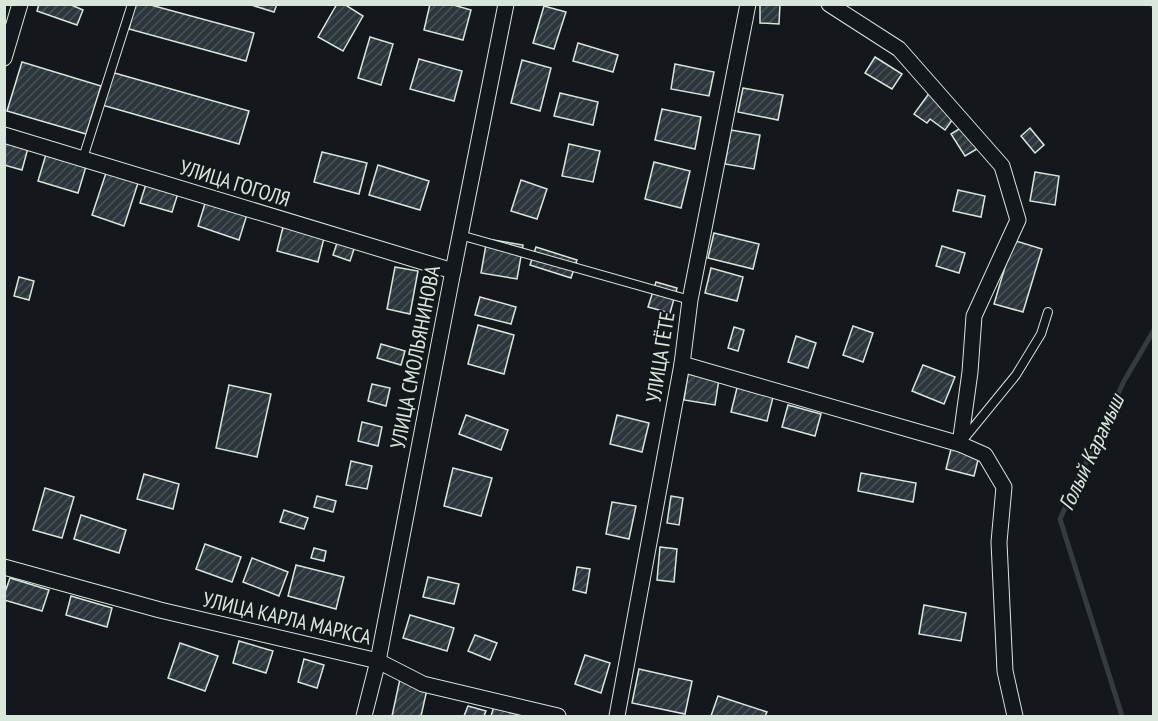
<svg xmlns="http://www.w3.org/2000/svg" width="1158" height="721" font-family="'PT Sans Narrow',sans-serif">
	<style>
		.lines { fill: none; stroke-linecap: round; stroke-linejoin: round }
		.stream { stroke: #363b3e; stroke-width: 5 }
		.building { fill: url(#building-hatch); stroke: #d8e6dc; stroke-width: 1.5 }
		.service-casing { stroke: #d8e6dc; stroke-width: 10 }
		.minor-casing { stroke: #d8e6dc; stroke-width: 17 }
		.service { stroke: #14181c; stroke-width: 8 }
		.minor { stroke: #14181c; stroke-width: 15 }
		.labels { text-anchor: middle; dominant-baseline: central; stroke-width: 4.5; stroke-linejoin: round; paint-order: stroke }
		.street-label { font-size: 21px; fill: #d8e6dc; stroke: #14181c }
		.water-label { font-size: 22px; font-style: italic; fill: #d8e6dc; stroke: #14181c }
	</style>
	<defs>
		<pattern id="building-hatch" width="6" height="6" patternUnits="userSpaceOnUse" patternTransform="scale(1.5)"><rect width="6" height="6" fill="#2c363c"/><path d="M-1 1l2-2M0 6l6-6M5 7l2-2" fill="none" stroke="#4a5358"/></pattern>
	</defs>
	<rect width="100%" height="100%" fill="#14181c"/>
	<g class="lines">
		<g class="stream">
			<polyline points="1151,4 1154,7"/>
			<polyline points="1122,716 1060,519 1124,381 1154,330"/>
		</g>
	</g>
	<g class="building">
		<polygon points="39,4 69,4 83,10 77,25 37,11"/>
		<polygon points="135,4 147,4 254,33 246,61 129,29"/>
		<polygon points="248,4 277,4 274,12"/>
		<polygon points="337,4 344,4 363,16 343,51 318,37"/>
		<polygon points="430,4 450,4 471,10 463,40 424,30"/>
		<polygon points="760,4 780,4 779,24 760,23"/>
		<polygon points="544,6 566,12 554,49 533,43"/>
		<polygon points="370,37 393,44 381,85 358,78"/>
		<polygon points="578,43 618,55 613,72 573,61"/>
		<polygon points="875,57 902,74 892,89 865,73"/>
		<polygon points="419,59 462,71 454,101 410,89"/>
		<polygon points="522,60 551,68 540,111 511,103"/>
		<polygon points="22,62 101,86 86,134 7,111"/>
		<polygon points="675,64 714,72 709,96 671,89"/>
		<polygon points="111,72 249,111 239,144 102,105"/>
		<polygon points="743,88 783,95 778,120 738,112"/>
		<polygon points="930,92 958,112 945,130 930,119 927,123 914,114"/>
		<polygon points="560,93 598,102 593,125 554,116"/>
		<polygon points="662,109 701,117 695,149 655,140"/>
		<polygon points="967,124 982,146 965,156 951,134"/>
		<polygon points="1030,128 1044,145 1035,153 1021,136"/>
		<polygon points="731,130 760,135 754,169 725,164"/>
		<polygon points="4,141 28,148 22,170 4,165"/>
		<polygon points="569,144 600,151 593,182 562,176"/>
		<polygon points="47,151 87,163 78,193 38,181"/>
		<polygon points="322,152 367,163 359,194 314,182"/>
		<polygon points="654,162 690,171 681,208 645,199"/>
		<polygon points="378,165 429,181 420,210 369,195"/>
		<polygon points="107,170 139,180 124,226 92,215"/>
		<polygon points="1035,172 1059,176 1055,205 1030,201"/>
		<polygon points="521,180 547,189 537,219 511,211"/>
		<polygon points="147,181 179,190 172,212 140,203"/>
		<polygon points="958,190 985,196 981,217 953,211"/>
		<polygon points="208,194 249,208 239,240 198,226"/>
		<polygon points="284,223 325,234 318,262 277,251"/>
		<polygon points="714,233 759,244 753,269 708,258"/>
		<polygon points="339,237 356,243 350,261 333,255"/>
		<polygon points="487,239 523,245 517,279 481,273"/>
		<polygon points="1013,240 1042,249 1023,312 994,304"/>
		<polygon points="942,246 965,253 959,273 936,266"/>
		<polygon points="536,247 577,260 571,278 530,265"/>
		<polygon points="395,267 418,271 410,314 387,309"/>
		<polygon points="711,268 743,277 737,301 705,293"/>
		<polygon points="19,277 34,281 29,300 14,296"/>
		<polygon points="656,282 677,288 670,313 648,307"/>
		<polygon points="480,297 516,307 511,324 475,315"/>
		<polygon points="478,325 514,335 504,374 468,364"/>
		<polygon points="853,326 873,333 863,362 843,355"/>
		<polygon points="734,327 744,330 738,351 728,348"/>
		<polygon points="796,336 816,343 808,368 788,362"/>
		<polygon points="381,344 405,351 401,365 377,358"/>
		<polygon points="923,365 955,377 944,404 912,391"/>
		<polygon points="688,374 719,379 715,405 684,400"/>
		<polygon points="372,384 390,388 386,406 368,401"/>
		<polygon points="738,384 774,393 767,421 731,412"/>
		<polygon points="229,385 271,394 257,457 216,448"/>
		<polygon points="788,405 821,414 815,436 782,427"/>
		<polygon points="466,415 508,430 501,450 459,434"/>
		<polygon points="617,415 649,423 642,452 610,444"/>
		<polygon points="362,422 382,427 378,446 358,441"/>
		<polygon points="953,441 981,448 974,476 946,469"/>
		<polygon points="351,461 372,466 367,489 346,485"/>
		<polygon points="453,468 492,478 481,516 444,506"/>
		<polygon points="861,473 916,483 913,502 858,491"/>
		<polygon points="144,474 179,484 173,509 137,499"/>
		<polygon points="45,488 74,497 62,538 33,530"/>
		<polygon points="317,496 336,501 333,512 314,507"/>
		<polygon points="671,496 683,498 679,525 667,523"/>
		<polygon points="612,502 636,506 629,539 606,534"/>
		<polygon points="284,510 308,518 304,529 280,522"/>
		<polygon points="81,515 126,530 119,553 74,539"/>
		<polygon points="205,544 241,557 232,582 196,569"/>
		<polygon points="660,547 677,549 674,582 657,580"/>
		<polygon points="314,548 326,551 324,561 311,558"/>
		<polygon points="252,558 288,572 279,596 243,582"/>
		<polygon points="296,565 344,577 336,609 288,596"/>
		<polygon points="577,567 590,569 586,593 573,590"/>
		<polygon points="428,577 459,584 454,604 423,597"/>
		<polygon points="10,578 49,590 42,611 4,600 4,595"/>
		<polygon points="71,596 112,608 107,627 66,615"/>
		<polygon points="924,605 966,613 961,641 919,634"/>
		<polygon points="410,615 454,628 447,651 403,638"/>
		<polygon points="475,635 497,643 490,660 468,651"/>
		<polygon points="239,641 273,651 266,673 233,663"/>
		<polygon points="180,643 218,656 205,691 168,678"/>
		<polygon points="585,655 610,663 601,693 575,684"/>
		<polygon points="304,659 324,665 317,688 298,682"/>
		<polygon points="639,669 692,681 685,714 632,703"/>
		<polygon points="400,679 428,685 421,716 392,716"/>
		<polygon points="718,696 767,712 765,716 711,716"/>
		<polygon points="495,703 525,712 523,716 491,716"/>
		<polygon points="468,706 486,711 484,716 464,716"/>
	</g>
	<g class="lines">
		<defs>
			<g id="service">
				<polyline points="83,158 132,4"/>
				<polyline points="460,235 690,300"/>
				<polyline points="963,440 1016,375 1041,334 1048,312"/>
			</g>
			<g id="minor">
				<polyline points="829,4 899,49 1002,166 1018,220 974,316 970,372 960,444"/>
				<polyline points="4,58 20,4"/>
				<polyline points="4,135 453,271"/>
				<polyline points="682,364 960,444 985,455 1004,487 999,542 1005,671 1015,716"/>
				<polyline points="4,567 160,610 378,661 423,684 558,716"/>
				<polyline points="364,716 378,661 453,271 506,4"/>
				<polyline points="617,716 682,364 690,300 748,4"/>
			</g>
		</defs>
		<use href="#service" class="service-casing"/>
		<use href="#minor" class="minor-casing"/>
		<use href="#service" class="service"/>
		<use href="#minor" class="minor"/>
	</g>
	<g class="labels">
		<g class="street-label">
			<text transform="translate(235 183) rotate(17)">УЛИЦА ГОГОЛЯ</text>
			<text transform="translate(415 357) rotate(-79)">УЛИЦА СМОЛЬЯНИНОВА</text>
			<text transform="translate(660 357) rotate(-81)">УЛИЦА ГЁТЕ</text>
			<text transform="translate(287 618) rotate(13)">УЛИЦА КАРЛА МАРКСА</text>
		</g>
		<g class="water-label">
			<text transform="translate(1091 452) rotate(-65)">Голый Карамыш</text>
		</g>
	</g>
	<rect width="1158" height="721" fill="none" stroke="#d8e6dc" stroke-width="12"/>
</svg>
